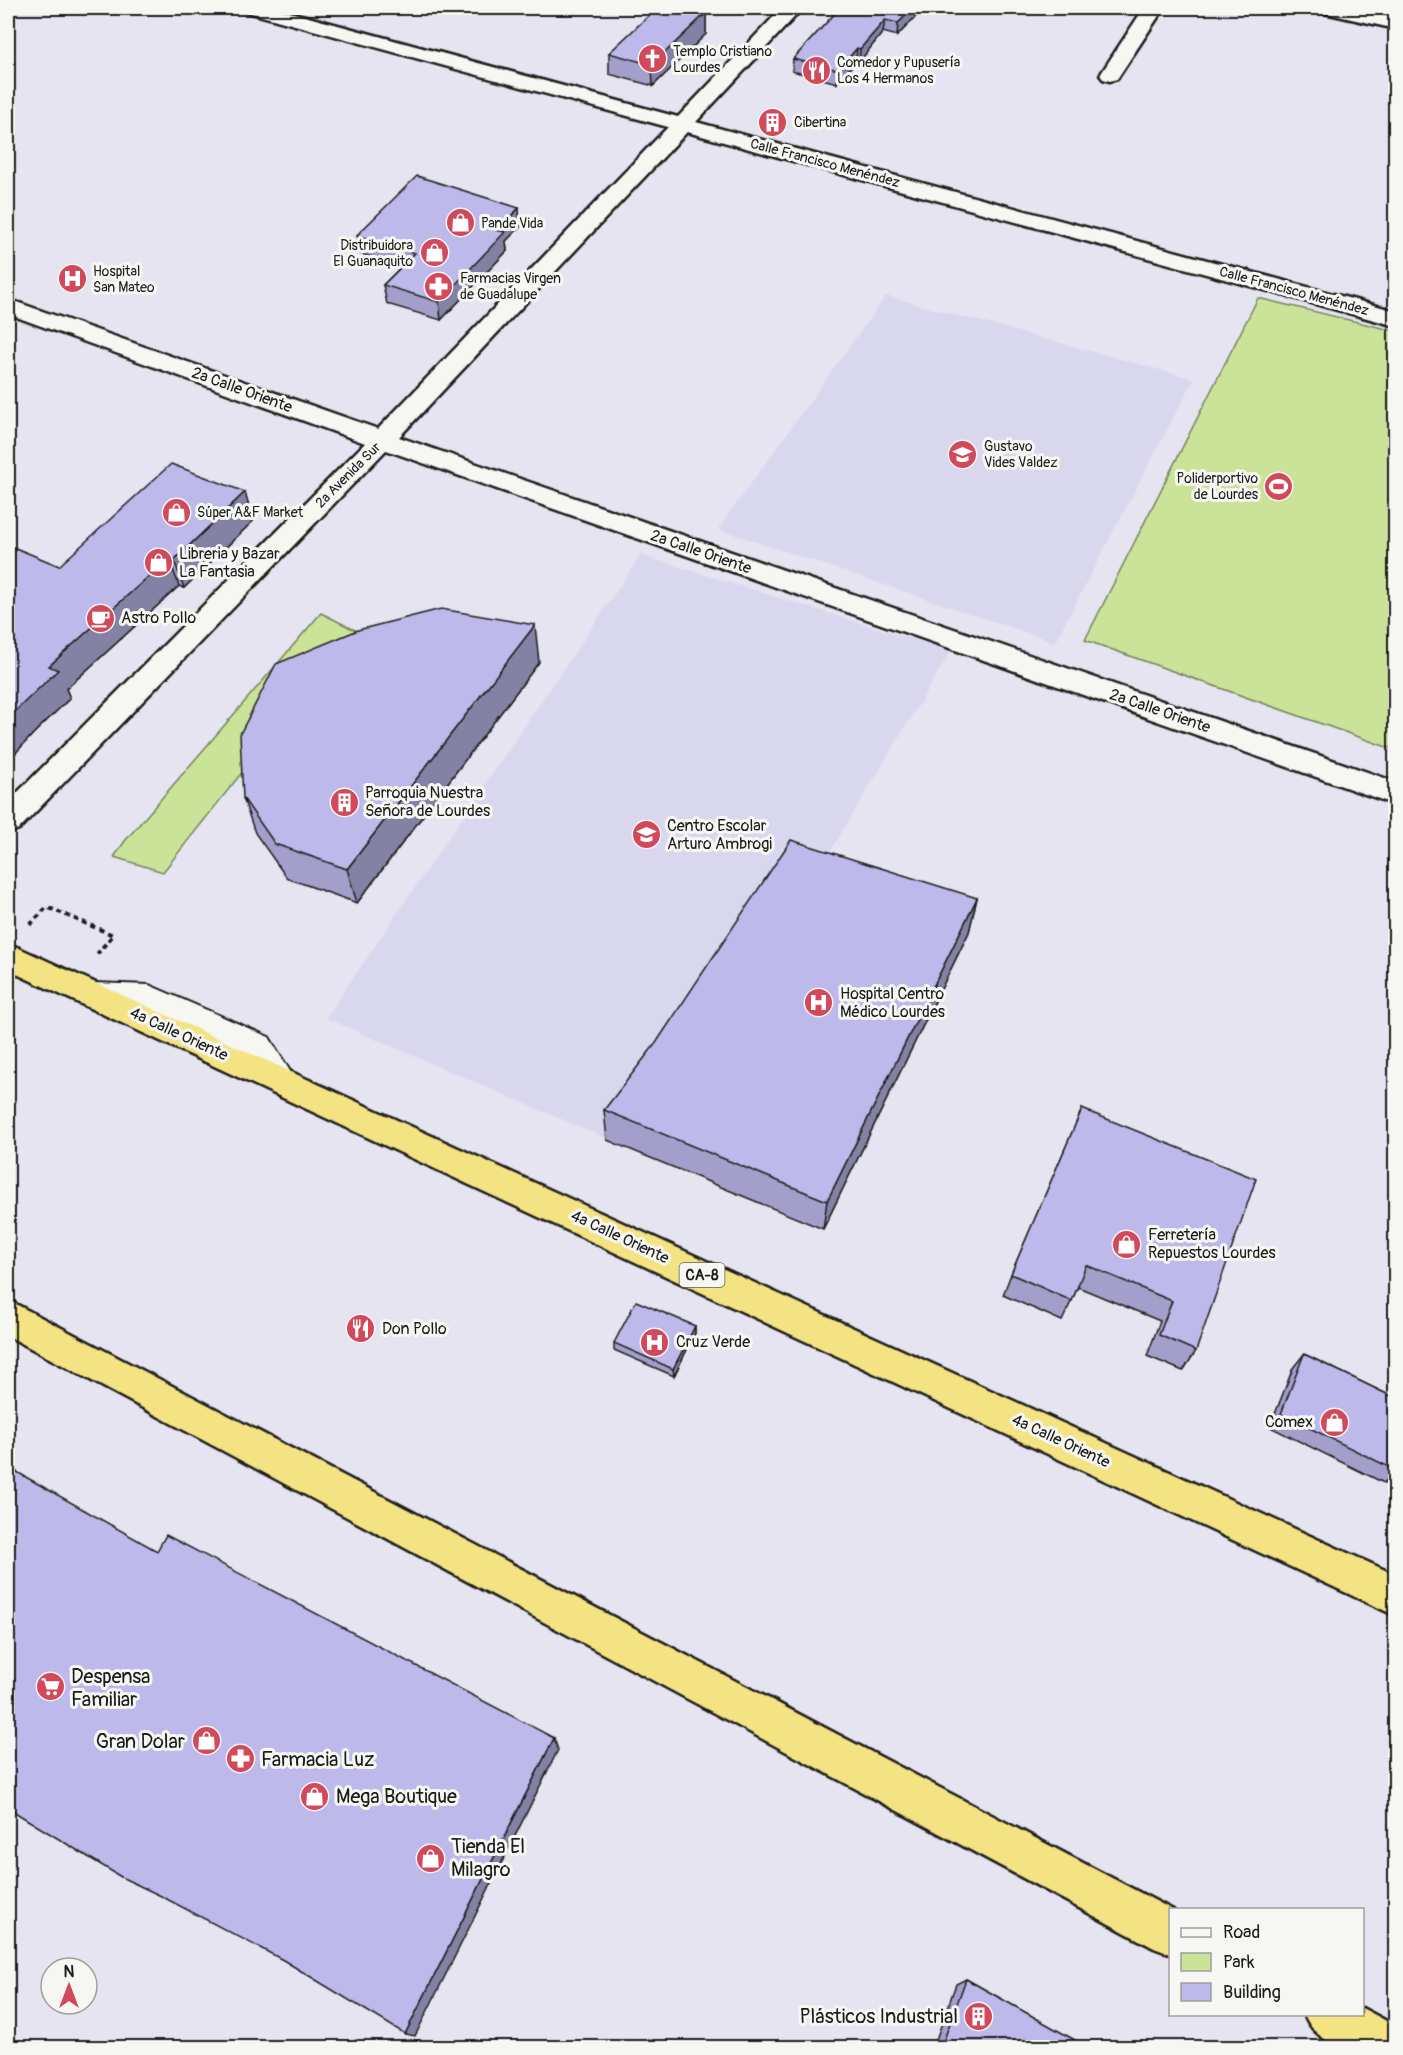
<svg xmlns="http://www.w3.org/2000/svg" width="1403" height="2055" font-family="Pangolin,sans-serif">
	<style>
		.built { fill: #d9d7ee }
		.green { fill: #cbe399; stroke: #74805a; stroke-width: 1.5 }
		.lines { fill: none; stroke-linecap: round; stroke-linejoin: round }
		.lane-casing { stroke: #1c1c1c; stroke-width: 4 }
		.street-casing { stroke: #1c1c1c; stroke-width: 5 }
		.highway-casing { stroke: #1c1c1c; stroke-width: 5 }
		.path { stroke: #1c1c1c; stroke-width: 4; stroke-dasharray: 5 4; stroke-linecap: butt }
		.lane { fill: #f6f6f2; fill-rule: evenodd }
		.street { fill: #f6f6f2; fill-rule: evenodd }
		.highway { fill: #f4e382; fill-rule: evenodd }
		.wall { fill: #a39fca; stroke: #1c1c1c; stroke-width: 1.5 }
		.shaded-wall { fill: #8482a4; stroke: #1c1c1c; stroke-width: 1.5 }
		.building { fill: #bdb9eb; stroke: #1c1c1c; stroke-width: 1.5 }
		.labels { text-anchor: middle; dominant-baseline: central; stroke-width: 6; stroke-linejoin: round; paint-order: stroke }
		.far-poi-label { font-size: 14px; fill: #1c1c1c; stroke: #f6f6f2; text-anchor: start }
		.far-street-label { font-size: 14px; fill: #1c1c1c; stroke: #f6f6f2 }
		.shield { fill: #f6f6f2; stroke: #5d5d5c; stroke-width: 1.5 }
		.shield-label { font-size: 15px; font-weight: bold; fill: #1c1c1c }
		.street-label { font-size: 16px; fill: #1c1c1c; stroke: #f6f6f2 }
		.poi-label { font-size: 16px; fill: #1c1c1c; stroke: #f6f6f2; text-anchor: start }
		.near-poi-label { font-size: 20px; fill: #1c1c1c; stroke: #f6f6f2; text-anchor: start }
	</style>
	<rect width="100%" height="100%" fill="#e5e4f0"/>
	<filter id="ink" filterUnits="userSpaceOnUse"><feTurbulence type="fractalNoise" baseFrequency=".0167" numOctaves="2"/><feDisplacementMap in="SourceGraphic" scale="12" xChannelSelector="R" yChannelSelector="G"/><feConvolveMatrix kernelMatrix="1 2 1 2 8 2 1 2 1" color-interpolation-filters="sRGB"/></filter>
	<g filter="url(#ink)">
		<g class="built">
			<polygon points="886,296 1194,379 1055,642 718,529"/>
			<polygon points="641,555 951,651 647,1156 326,1018"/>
		</g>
		<g class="green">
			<polygon points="1258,298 1395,331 1395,750 1085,640"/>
			<polygon points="321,613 355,630 163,872 114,857 125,841"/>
		</g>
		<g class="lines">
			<defs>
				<polygon id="lane" points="94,983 149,985 269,1037 296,1081 292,1090 281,1094 270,1090 247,1055 146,1009 94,1007 84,1004 79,995 84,986"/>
				<g id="street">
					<polygon points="244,8 275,8 678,117 782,8 803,8 696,122 1396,311 1396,326 687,132 399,437 1396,782 1396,805 386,450 19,829 8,833 8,802 365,443 8,314 8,299 378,429 668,127 247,12"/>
					<polygon points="1144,8 1164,8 1117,79 1110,81 1103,79 1100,75"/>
					<polygon points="1317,8 1352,8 1396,17 1396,29 1320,12"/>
				</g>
				<g id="highway">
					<polygon points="8,943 1396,1575 1396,1616 8,970"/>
					<polygon points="8,1300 1173,1910 1170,1910 1170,1954 1154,1948 8,1336"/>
					<path d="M1362,2008L1396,2026V2048C1360,2048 1321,2054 1304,2014H1362Z"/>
				</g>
			</defs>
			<use href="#lane" class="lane-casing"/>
			<use href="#street" class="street-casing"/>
			<use href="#highway" class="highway-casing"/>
			<polyline class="path" points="30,925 47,907 113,935 97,954"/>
			<use href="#lane" class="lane"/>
			<use href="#street" class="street"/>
			<use href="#highway" class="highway"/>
		</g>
		<g class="wall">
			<polygon points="716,8 736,8 732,11"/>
			<polygon points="840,8 914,19 897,36 883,32 859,62 856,61 837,83 792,71 793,59"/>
			<polygon points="706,13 706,34 653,86 609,74 609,53"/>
			<polygon points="520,227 506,241 507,251 441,320 387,304 383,285 402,266 361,254 357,235"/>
			<polygon points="245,492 253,521 184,588 179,586 66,689 70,698 34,733 8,761 8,545 59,566"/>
			<polygon points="539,662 357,903 287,878 255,833 243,798"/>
			<polygon points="977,898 969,932 823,1229 607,1140 604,1110"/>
			<polygon points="1082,1109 1196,1351 1183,1371 1147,1356 1160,1321 1078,1287 1062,1321 1003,1295 1011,1274"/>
			<polygon points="695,1326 695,1333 674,1376 614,1350 614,1343"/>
			<polygon points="1304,1354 1395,1398 1395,1472 1384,1483 1270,1427 1293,1368"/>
			<polygon points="966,1979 1089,2048 933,2048 956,1984"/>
		</g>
		<g class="shaded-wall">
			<polygon points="914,8 924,8 897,36 898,23"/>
			<polygon points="706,13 706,34 653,86 652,65"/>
			<polygon points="885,20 883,32 859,62 860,49"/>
			<polygon points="857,48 856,61 837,83 838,70"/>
			<polygon points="519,208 520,227 506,241 507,251 441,320 439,302 496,230"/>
			<polygon points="245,492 253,521 184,588 174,560"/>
			<polygon points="169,558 179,586 66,689 70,698 34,733 8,761 8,718 49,666"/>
			<polygon points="535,625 539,662 357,903 347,869"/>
			<polygon points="977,898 969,932 823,1229 827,1201"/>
			<polygon points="695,1326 695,1333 674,1376 673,1369"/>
			<polygon points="554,1738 558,1750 415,2036 405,2034"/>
			<polygon points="8,1805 13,1807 8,1815"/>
		</g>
		<g class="building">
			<polygon points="657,8 684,8 706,13 652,65 609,53"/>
			<polygon points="840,8 914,8 898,23 885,20 860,49 857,48 838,70 793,59"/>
			<polygon points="417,176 519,208 496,230 505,232 439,302 383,285 415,253 357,235"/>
			<polygon points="171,464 245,492 174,560 169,558 49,666 58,670 8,718 8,545 59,566"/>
			<polygon points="441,609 535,625 347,869 275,844 243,798 240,734 276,664 358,630"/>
			<polygon points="791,840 977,898 827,1201 604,1110 656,1043"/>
			<polygon points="1082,1109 1256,1179 1196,1351 1159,1335 1172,1301 1086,1265 1072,1301 1011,1274"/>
			<polygon points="636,1301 695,1326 673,1369 614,1343"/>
			<polygon points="1304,1354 1395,1398 1395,1470 1281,1414"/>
			<polygon points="8,1467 157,1551 166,1535 554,1738 405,2034 283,1960 161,1896 121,1877 8,1808"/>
			<polygon points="966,1979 1089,2048 941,2048"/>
		</g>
	</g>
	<defs>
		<symbol id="church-disc" viewBox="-11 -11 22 22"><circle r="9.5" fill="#d1495b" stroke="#f6f6f2"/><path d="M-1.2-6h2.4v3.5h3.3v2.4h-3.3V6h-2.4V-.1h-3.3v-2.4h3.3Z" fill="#fff"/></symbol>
		<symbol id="restaurant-disc" viewBox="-11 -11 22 22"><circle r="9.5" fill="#d1495b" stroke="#f6f6f2"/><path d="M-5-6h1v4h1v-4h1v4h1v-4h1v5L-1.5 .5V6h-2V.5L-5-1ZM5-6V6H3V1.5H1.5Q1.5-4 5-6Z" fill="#fff"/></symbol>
		<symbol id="building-disc" viewBox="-11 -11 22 22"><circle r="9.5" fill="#d1495b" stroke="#f6f6f2"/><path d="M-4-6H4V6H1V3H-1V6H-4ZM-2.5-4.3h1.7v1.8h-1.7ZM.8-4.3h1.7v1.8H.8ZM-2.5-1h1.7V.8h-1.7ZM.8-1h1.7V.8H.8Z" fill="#fff"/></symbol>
		<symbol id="shop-disc" viewBox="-11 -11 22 22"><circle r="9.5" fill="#d1495b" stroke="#f6f6f2"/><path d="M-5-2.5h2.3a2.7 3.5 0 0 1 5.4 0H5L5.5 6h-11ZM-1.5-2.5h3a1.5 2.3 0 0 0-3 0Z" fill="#fff"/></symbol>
		<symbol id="hospital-disc" viewBox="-11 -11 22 22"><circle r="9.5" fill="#d1495b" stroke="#f6f6f2"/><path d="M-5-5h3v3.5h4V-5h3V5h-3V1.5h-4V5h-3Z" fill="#fff"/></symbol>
		<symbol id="pharmacy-disc" viewBox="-11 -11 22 22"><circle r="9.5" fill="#d1495b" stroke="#f6f6f2"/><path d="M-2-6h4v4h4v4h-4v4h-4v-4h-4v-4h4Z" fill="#fff"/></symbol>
		<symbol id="school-disc" viewBox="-11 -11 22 22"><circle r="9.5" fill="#d1495b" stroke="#f6f6f2"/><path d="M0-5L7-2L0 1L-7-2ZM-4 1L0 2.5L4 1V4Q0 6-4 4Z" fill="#fff"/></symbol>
		<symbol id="stadium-disc" viewBox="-11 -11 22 22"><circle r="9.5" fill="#d1495b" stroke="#f6f6f2"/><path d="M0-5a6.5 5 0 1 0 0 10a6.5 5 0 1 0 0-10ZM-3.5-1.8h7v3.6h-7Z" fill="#fff"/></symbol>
		<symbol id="cafe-disc" viewBox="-11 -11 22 22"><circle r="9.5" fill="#d1495b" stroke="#f6f6f2"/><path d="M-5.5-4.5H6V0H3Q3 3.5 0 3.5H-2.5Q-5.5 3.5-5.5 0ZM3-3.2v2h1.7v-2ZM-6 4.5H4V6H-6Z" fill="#fff"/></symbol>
		<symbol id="supermarket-disc" viewBox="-11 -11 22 22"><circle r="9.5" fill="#d1495b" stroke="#f6f6f2"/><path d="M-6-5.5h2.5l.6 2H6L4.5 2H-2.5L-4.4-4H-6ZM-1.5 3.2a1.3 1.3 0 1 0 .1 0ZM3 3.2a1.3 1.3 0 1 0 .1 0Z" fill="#fff"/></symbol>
	</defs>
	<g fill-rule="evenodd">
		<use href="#church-disc" x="636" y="42" width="33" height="33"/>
		<use href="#restaurant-disc" x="800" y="54" width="33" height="33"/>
		<use href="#building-disc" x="756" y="106" width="33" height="33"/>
		<use href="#shop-disc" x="444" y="206" width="33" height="33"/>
		<use href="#shop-disc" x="418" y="236" width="33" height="33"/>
		<use href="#hospital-disc" x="56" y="262" width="33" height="33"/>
		<use href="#pharmacy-disc" x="422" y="270" width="33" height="33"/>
		<use href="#school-disc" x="946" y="438" width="33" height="33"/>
		<use href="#stadium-disc" x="1262" y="470" width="33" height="33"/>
		<use href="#shop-disc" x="160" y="496" width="33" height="33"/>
		<use href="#shop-disc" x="142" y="546" width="33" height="33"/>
		<use href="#cafe-disc" x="84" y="602" width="33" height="33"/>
		<use href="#building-disc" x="328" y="786" width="33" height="33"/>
		<use href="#school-disc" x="630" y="818" width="33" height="33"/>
		<use href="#hospital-disc" x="802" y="986" width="33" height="33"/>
		<use href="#shop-disc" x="1110" y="1228" width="33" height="33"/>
		<use href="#restaurant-disc" x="344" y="1312" width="33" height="33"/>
		<use href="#hospital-disc" x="638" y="1326" width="33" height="33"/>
		<use href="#shop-disc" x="1318" y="1406" width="33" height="33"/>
		<use href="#supermarket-disc" x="34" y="1670" width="33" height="33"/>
		<use href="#shop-disc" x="190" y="1724" width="33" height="33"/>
		<use href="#pharmacy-disc" x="224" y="1742" width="33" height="33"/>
		<use href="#shop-disc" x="298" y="1780" width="33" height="33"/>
		<use href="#shop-disc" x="414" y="1842" width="33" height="33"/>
		<use href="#building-disc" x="962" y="2000" width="33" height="33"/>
	</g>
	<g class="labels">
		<g class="far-poi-label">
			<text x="673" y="51">Templo Cristiano<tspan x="673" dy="16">Lourdes</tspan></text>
			<text x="837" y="62">Comedor y Pupusería<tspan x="837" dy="16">Los 4 Hermanos</tspan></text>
			<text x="794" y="122">Cibertina</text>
			<text x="481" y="223">Pande Vida</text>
			<text x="413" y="245" text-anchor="end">Distribuidora<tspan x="413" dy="16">El Guanaquito</tspan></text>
			<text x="93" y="271">Hospital<tspan x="93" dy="16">San Mateo</tspan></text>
			<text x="460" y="278">Farmacias Virgen<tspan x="460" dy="16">de Guadalupe</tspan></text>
			<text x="984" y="446">Gustavo<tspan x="984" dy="16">Vides Valdez</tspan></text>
			<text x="1258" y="478" text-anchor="end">Poliderportivo<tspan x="1258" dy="16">de Lourdes</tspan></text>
			<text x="197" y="512">Súper A&amp;F Market</text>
		</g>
		<g class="far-street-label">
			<text transform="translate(825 163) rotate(15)">Calle Francisco Menéndez</text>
			<text transform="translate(1294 291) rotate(15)">Calle Francisco Menéndez</text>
			<text transform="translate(348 475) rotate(-45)">2a Avenida Sur</text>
		</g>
		<rect class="shield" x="679.5" y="1263" width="45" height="24" rx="4.5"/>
		<g class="shield-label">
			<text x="702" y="1275">CA-8</text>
		</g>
		<g class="street-label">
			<text transform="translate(242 390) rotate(20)">2a Calle Oriente</text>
			<text transform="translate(701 552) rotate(19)">2a Calle Oriente</text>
			<text transform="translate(1160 711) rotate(19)">2a Calle Oriente</text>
			<text transform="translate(179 1034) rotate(25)">4a Calle Oriente</text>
			<text transform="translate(620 1237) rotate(25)">4a Calle Oriente</text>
			<text transform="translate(1061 1441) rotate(25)">4a Calle Oriente</text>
		</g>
		<g class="poi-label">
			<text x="179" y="554">Libreria y Bazar<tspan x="179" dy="18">La Fantasia</tspan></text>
			<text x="121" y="618">Astro Pollo</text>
			<text x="365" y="793">Parroquia Nuestra<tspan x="365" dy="18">Señora de Lourdes</tspan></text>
			<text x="667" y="826">Centro Escolar<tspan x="667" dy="18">Arturo Ambrogi</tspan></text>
			<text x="840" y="994">Hospital Centro<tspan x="840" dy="18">Médico Lourdes</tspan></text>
			<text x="1148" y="1235">Ferretería<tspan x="1148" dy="18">Repuestos Lourdes</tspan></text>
			<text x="382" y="1329">Don Pollo</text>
			<text x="676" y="1342">Cruz Verde</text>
			<text x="1313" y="1422" text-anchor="end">Comex</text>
		</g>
		<g class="near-poi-label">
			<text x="71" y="1676">Despensa<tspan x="71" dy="23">Familiar</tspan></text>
			<text x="185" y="1741" text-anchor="end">Gran Dolar</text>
			<text x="261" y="1759">Farmacia Luz</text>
			<text x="336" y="1796">Mega Boutique</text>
			<text x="451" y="1846">Tienda El<tspan x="451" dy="23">Milagro</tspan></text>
			<text x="958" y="2016" text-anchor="end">Plásticos Industrial</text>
		</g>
	</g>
	<rect width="1403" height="2055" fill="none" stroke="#f6f6f2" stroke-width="30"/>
	<rect x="15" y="15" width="1373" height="2025" fill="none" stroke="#1c1c1c" stroke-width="2" filter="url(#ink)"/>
	<rect x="1169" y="1908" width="195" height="108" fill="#f6f6f2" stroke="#9f9f9c" stroke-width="1.5"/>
	<rect x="1181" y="1928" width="30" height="9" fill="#f6f6f2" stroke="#9f9f9c" stroke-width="1.5"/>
	<text x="1223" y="1938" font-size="18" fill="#1c1c1c">Road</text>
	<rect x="1181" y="1953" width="30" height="18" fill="#cbe399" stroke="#9f9f9c" stroke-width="1.5"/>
	<text x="1223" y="1968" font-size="18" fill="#1c1c1c">Park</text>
	<rect x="1181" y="1983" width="30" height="18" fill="#bdb9eb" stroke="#9f9f9c" stroke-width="1.5"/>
	<text x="1223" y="1998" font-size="18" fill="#1c1c1c">Building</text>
	<g transform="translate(69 1986)"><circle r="28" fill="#f6f6f2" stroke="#9f9f9c" stroke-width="1.5"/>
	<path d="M0-4.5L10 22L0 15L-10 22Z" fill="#d1495b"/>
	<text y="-9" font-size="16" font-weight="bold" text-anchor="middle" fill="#1c1c1c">N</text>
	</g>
</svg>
